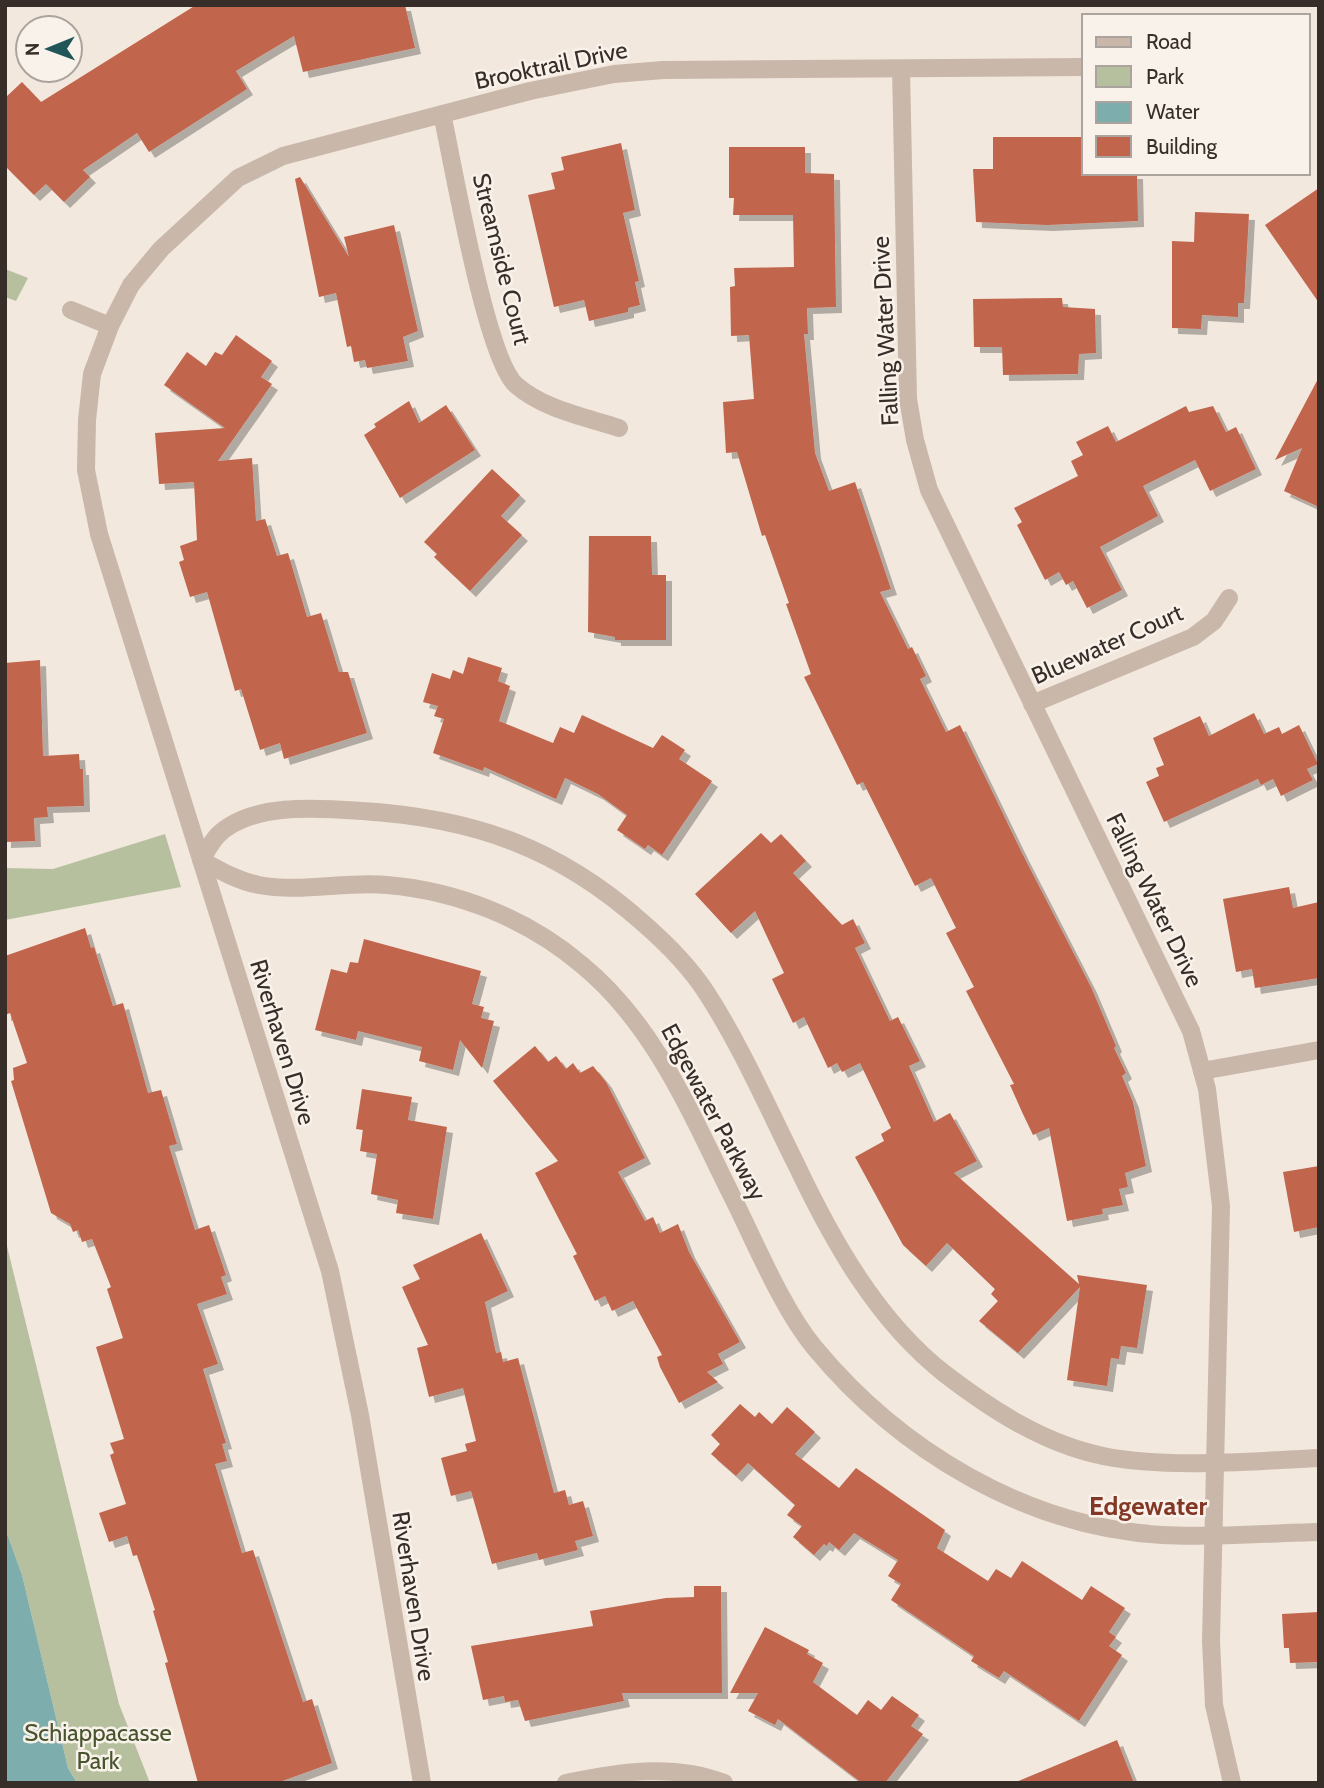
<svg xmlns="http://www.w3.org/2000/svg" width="1324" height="1788" font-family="Cabin,sans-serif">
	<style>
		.green { fill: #b6c09e }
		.water { fill: #7eadae }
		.building { fill: #c1654d; filter: url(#shadow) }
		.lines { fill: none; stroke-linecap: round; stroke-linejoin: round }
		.street { stroke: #c9b7aa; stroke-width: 18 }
		.labels { text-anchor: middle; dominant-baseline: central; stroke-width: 5; stroke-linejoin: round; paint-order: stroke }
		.street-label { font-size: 24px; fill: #372d29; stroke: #f9f2ea }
		.park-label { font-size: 24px; fill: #48542e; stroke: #f9f2ea }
		.neighbourhood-label { font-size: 26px; font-weight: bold; fill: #833826; stroke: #f9f2ea }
	</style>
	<defs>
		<filter id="shadow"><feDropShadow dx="6" dy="6" stdDeviation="0" flood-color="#0004"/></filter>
	</defs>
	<rect width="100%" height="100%" fill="#f2e8de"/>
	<g class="green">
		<polygon points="5,269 28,278 16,301 5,297"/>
		<polygon points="165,834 181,887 5,920 5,868 53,869"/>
		<polygon points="5,1238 119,1704 150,1783 77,1783 68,1768 22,1575 5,1528"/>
	</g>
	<polygon class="water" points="5,1528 22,1575 68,1768 77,1783 5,1783"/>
	<g class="building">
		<polygon points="196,5 405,5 415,48 303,72 294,36 236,71 247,89 149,152 137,133 83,170 90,177 64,202 46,184 34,195 5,166 5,98 22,82 41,102"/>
		<polygon points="993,137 1084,137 1084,173 1137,173 1138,221 1047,225 976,222 973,169 993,169"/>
		<polygon points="621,143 635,210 623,213 639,281 635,282 640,305 628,308 628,312 589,321 584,300 554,307 528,195 555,189 551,173 564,170 561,157"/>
		<polygon points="729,147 805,147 805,173 834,174 836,307 807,308 808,334 804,334 815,453 829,491 855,482 891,589 880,592 908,649 912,647 926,676 920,679 946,732 960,725 1022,853 1091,987 1116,1046 1114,1048 1126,1073 1122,1076 1133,1102 1146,1166 1125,1173 1128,1187 1119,1189 1123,1205 1102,1209 1103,1214 1067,1221 1049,1128 1033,1135 1022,1112 1010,1085 1014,1084 966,991 974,987 946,933 956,928 931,878 915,886 863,782 857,785 804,677 811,674 786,604 789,603 765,535 762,536 737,452 726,453 723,402 754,399 749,335 731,336 730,287 735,286 734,268 794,267 793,215 733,215 734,198 729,198"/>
		<polygon points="300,177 349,257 344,237 394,225 418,331 403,337 408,361 367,368 365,360 354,362 351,346 347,347 336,293 319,297 295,179"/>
		<polygon points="1319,188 1319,303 1265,225"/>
		<polygon points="1195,212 1249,214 1244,303 1238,303 1238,317 1202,315 1201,329 1172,328 1172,241 1194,242"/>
		<polygon points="1062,298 1063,307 1095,309 1096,353 1079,354 1078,374 1003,375 1002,347 974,347 973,299"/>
		<polygon points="236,335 272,361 261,377 272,384 218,461 252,458 256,521 265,519 277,556 288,553 307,617 321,613 339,672 348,672 367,733 284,759 280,743 260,750 241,689 235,691 207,592 190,597 179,562 184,560 180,546 197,540 194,482 159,484 155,433 225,428 164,385 187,352 206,366 215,352 222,355"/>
		<polygon points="1319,377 1319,507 1284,491 1302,448 1275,460"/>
		<polygon points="409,401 419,423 446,405 475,450 400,498 364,435 376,427 374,424"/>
		<polygon points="1186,406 1189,412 1213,406 1226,432 1236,427 1256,469 1210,491 1195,460 1143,486 1158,516 1100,547 1122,590 1087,608 1073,581 1066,585 1059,572 1045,580 1017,525 1022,522 1014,508 1078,476 1071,461 1083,455 1076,442 1108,426 1116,442"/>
		<polygon points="492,469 520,495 501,516 522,535 470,591 434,557 437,554 424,542"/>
		<polygon points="589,536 651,536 652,575 666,575 666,640 615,640 615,637 588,632"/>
		<polygon points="468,657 502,668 498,681 510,686 499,721 553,743 560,727 574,733 582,715 653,748 662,735 685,750 679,759 712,781 662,855 648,845 645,849 617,830 627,815 598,794 565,778 556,799 484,767 483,771 433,753 444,719 434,716 438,706 423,702 432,673 450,679 453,670 463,674"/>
		<polygon points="40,660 43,756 79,754 80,769 83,769 84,806 47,807 48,817 34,818 35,841 5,842 5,663"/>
		<polygon points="1254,713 1264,734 1279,727 1282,734 1299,725 1318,764 1307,769 1313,780 1281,796 1273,779 1261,785 1258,779 1164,822 1146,782 1159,776 1156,768 1164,765 1153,738 1200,716 1209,736"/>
		<polygon points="761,833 771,843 781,834 806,861 793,873 842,925 853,919 865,943 855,948 890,1021 898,1017 920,1061 909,1066 934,1122 950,1113 977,1161 954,1173 1079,1284 1077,1275 1147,1285 1137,1348 1121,1346 1119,1359 1111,1358 1107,1386 1067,1380 1080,1287 1018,1353 979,1321 998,1301 991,1294 995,1289 947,1243 926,1266 903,1245 855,1157 884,1141 881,1134 891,1128 860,1063 842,1072 837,1063 828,1068 804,1017 793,1023 772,979 784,973 755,911 731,933 695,894"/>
		<polygon points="1289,887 1293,908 1319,902 1319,978 1255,988 1252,969 1236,972 1223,899"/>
		<polygon points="85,928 91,948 94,947 113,1006 123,1003 148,1093 161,1090 177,1144 169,1146 195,1230 209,1225 226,1275 221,1277 227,1294 197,1304 218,1364 203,1369 226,1443 222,1444 227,1461 215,1464 242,1553 253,1550 303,1702 312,1699 332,1763 277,1783 198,1783 165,1663 168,1662 153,1611 155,1610 137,1555 133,1556 127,1536 109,1542 99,1513 126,1504 110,1455 114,1453 110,1443 124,1439 96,1347 123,1338 107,1289 111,1287 92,1239 82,1242 78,1230 73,1232 70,1224 51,1213 11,1081 14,1080 13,1068 27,1063 10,1013 5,1015 5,956"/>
		<polygon points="364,939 481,971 472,1004 484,1007 481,1018 494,1021 482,1068 460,1040 453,1070 419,1061 422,1047 358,1031 356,1040 315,1030 331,969 347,973 350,962 358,963"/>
		<polygon points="535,1046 548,1062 556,1056 566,1069 573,1063 580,1073 593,1066 606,1082 645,1158 618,1172 645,1221 653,1217 660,1233 678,1224 689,1252 740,1342 718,1354 723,1364 707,1372 718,1382 679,1403 660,1367 657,1357 662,1355 633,1301 612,1311 605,1296 595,1301 573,1256 577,1254 535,1173 558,1161 493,1081"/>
		<polygon points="362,1089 412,1097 408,1120 447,1127 433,1219 396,1213 398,1200 371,1194 377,1154 360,1151 363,1130 356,1129"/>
		<polygon points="1319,1166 1319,1227 1294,1232 1283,1172"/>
		<polygon points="481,1233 508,1291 485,1302 496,1353 501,1352 503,1362 518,1358 554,1493 565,1490 569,1505 583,1501 593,1536 575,1541 578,1550 539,1560 537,1553 492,1564 471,1491 451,1496 441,1458 467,1451 465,1444 476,1441 463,1388 429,1397 417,1348 428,1345 402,1287 420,1279 413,1265"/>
		<polygon points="740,1404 755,1417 759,1412 772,1424 787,1407 815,1432 795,1454 839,1488 856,1468 945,1530 937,1548 988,1581 996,1569 1011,1578 1022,1561 1082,1600 1091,1586 1125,1608 1109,1632 1116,1637 1109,1646 1122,1655 1079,1721 1004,1671 999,1678 971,1661 974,1656 891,1600 901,1584 888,1576 898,1560 854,1533 839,1550 829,1542 827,1546 824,1544 814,1555 793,1537 802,1526 787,1515 795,1505 748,1463 736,1476 711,1454 720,1444 711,1435"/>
		<polygon points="694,1586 721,1586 722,1693 622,1693 624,1701 525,1721 518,1700 505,1702 504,1696 483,1700 471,1646 593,1626 590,1611 666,1598 694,1597"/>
		<polygon points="1319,1612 1319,1662 1290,1663 1289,1648 1284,1648 1282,1614"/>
		<polygon points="765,1627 809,1650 807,1654 823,1663 813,1682 857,1715 868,1700 881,1710 892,1696 919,1715 911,1726 923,1734 885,1783 862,1783 778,1719 775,1725 748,1711 758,1693 730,1693"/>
		<polygon points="1117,1740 1134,1783 1016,1783 1016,1782"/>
	</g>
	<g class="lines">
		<g class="street">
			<polyline points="901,69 908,399 915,440 929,490 1191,1031 1207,1089 1221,1206 1211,1641 1214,1705 1232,1783"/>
			<path d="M442,114C453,163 486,359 516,385C543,409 585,417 619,428"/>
			<polyline points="71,310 110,326"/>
			<polyline points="1032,704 1193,637 1214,621 1229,598"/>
			<polyline points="1202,1071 1319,1050"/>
			<path d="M1319,1458C1253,1461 1167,1469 1103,1456C1044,1444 992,1410 945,1374C877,1321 832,1240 796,1164C767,1106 741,1046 706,992C689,966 666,943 643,923C559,848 474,818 362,811C320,808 250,802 217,836C211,843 206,852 201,860C219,870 238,881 259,885C301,893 345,881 387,885C458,891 528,919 582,965C655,1025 691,1114 732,1196C755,1242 782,1308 814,1347C899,1450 1026,1527 1162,1535C1214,1538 1267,1533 1319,1532"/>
			<polyline points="422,1783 360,1415 330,1271 99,534 86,470 87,420 92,374 110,326 131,285 161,249 238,178 283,156 530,91 614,74 663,70 1084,67"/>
			<path d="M566,1783C617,1772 673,1763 724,1783"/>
		</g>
	</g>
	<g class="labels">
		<g class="street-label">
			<text transform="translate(551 65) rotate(-12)">Brooktrail Drive</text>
			<text transform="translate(502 259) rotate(76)">Streamside Court</text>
			<text transform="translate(885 331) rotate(-93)">Falling Water Drive</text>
			<text transform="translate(1107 644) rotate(-24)">Bluewater Court</text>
			<text transform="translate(1155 900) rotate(64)">Falling Water Drive</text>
			<text transform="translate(283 1042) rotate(73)">Riverhaven Drive</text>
			<text transform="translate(714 1112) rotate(62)">Edgewater Parkway</text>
			<text transform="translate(414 1596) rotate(81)">Riverhaven Drive</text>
		</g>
		<g class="park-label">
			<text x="98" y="1732">Schiappacasse<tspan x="98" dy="28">Park</tspan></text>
		</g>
		<g class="neighbourhood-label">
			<text x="1148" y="1506">Edgewater</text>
		</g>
	</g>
	<rect width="1324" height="1788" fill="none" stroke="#372d29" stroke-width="14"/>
	<rect x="1082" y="14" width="228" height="161" fill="#f9f2ea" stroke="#aba39d" stroke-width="2"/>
	<rect x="1096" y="37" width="35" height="10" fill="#c9b7aa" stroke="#aba39d" stroke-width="2"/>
	<text x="1146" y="49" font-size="21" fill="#372d29">Road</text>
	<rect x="1096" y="66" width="35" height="21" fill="#b6c09e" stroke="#aba39d" stroke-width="2"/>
	<text x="1146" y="84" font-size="21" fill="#372d29">Park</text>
	<rect x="1096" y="102" width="35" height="21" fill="#7eadae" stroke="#aba39d" stroke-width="2"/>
	<text x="1146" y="119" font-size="21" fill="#372d29">Water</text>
	<rect x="1096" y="136" width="35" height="21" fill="#c1654d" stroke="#aba39d" stroke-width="2"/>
	<text x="1146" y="154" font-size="21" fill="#372d29">Building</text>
	<g transform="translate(49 49) rotate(269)"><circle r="33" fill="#f9f2ea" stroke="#aba39d" stroke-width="2"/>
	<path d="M0-5L12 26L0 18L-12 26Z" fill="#205657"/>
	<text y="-10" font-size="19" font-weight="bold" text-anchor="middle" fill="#372d29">N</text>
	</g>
</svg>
